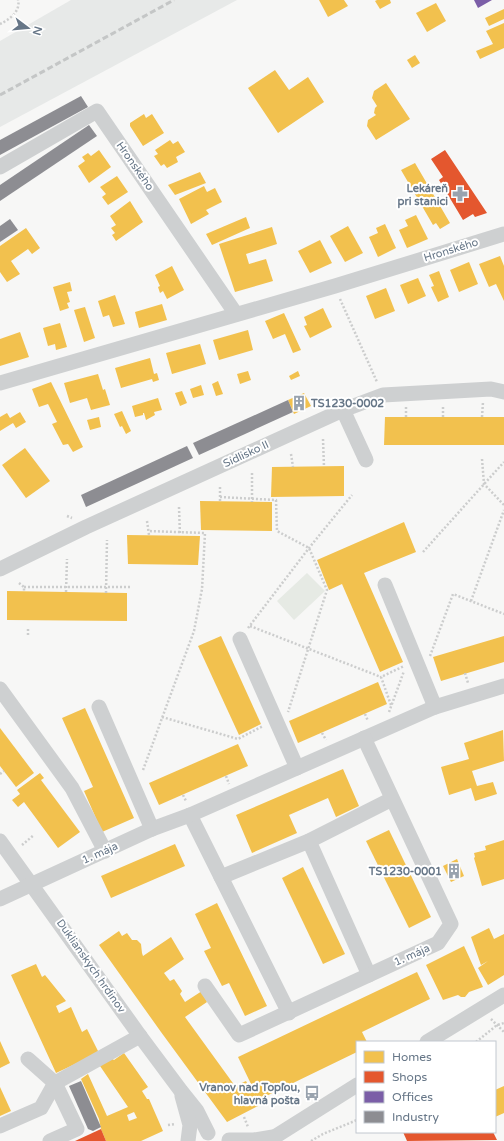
<svg xmlns="http://www.w3.org/2000/svg" width="504" height="1141" font-family="'Varela Round',sans-serif">
	<style>
		.built { fill: #e7e9e8 }
		.green { fill: #e6eae4 }
		.homes { fill: #f2c14e; fill-rule: evenodd }
		.shops { fill: #e4572e }
		.offices { fill: #7b5ea7 }
		.industry { fill: #8d8d92 }
		.lines { fill: none; stroke-linecap: round; stroke-linejoin: round }
		.path { stroke: #cccdcd; stroke-width: 2.5; stroke-dasharray: 2 2; stroke-linecap: butt }
		.minor { stroke: #ced0d1; stroke-width: 15 }
		.rail { stroke: #c4c6c6; stroke-width: 3; stroke-dasharray: 6 3; stroke-linecap: butt }
		.labels { text-anchor: middle; dominant-baseline: central; stroke-width: 4; stroke-linejoin: round; paint-order: stroke }
		.street-label { font-size: 11px; fill: #667687; stroke: #fff }
		.poi-label { font-size: 11px; font-weight: bold; fill: #667687; stroke: #fff; text-anchor: end }
	</style>
	<rect width="100%" height="100%" fill="#f7f7f6"/>
	<polygon class="built" points="71,0 237,0 0,127 0,41"/>
	<polygon class="green" points="307,573 325,591 294,620 277,601"/>
	<g class="homes">
		<polygon points="319,0 344,0 348,6 328,17"/>
		<polygon points="377,0 390,0 391,3 380,9 375,1"/>
		<polygon points="436,3 446,21 427,32 416,13"/>
		<polygon points="504,9 504,19 489,26 485,18"/>
		<polygon points="504,23 504,48 480,59 476,51 493,44 486,31"/>
		<polygon points="415,55 420,63 412,68 407,60"/>
		<polygon points="275,70 289,90 308,77 324,102 278,133 248,88"/>
		<polygon points="386,83 410,119 376,140 367,126 368,120 376,115 374,113 375,108 377,106 372,98 374,91"/>
		<polygon points="144,114 146,118 152,114 164,133 143,146 130,126 130,123"/>
		<polygon points="170,140 173,144 178,141 185,152 176,157 178,162 167,168 164,164 161,166 154,156 158,154 155,150"/>
		<polygon points="99,150 111,167 89,183 78,166 85,161 82,157 88,153 91,156"/>
		<polygon points="415,163 450,223 440,229 436,223 433,225 401,170"/>
		<polygon points="200,172 206,183 175,195 168,185"/>
		<polygon points="117,176 128,192 108,205 102,197 106,194 100,187"/>
		<polygon points="204,186 207,192 215,188 222,202 206,210 209,214 191,224 179,199"/>
		<polygon points="130,201 143,222 116,241 112,235 115,233 111,228 116,225 110,216"/>
		<polygon points="416,215 428,239 407,248 399,230 408,226 405,220"/>
		<polygon points="246,217 250,228 212,245 206,234"/>
		<polygon points="385,224 396,248 378,257 369,237 378,233 376,228"/>
		<polygon points="348,226 363,253 345,262 330,236"/>
		<polygon points="272,227 277,244 246,254 249,264 266,259 273,281 235,292 219,244"/>
		<polygon points="26,228 40,248 32,254 28,249 11,261 20,274 7,282 0,272 0,246"/>
		<polygon points="320,240 332,263 310,273 298,251"/>
		<polygon points="500,256 504,266 504,301 496,284 489,287 479,264"/>
		<polygon points="469,262 478,284 459,292 450,270"/>
		<polygon points="172,266 184,290 167,299 163,291 160,293 158,287 160,286 155,275"/>
		<polygon points="439,271 449,297 438,302 431,287 434,286 429,275"/>
		<polygon points="418,278 426,296 408,304 400,285"/>
		<polygon points="70,282 72,291 67,292 70,302 67,303 69,308 60,311 53,287"/>
		<polygon points="386,288 395,311 375,319 366,296"/>
		<polygon points="115,295 125,324 113,327 109,315 103,317 98,301"/>
		<polygon points="162,304 167,320 139,328 135,312"/>
		<polygon points="85,307 95,338 84,342 74,310"/>
		<polygon points="323,308 332,327 310,338 304,326 307,325 304,317"/>
		<polygon points="284,313 301,350 293,353 285,334 273,339 265,321"/>
		<polygon points="60,323 67,347 56,350 55,344 48,346 43,328"/>
		<polygon points="248,330 253,350 219,360 213,340"/>
		<polygon points="20,332 29,357 0,366 0,339"/>
		<polygon points="200,344 206,364 172,374 166,353"/>
		<polygon points="150,358 154,374 157,373 159,380 153,382 152,379 121,388 115,368"/>
		<polygon points="248,371 251,380 240,384 237,374"/>
		<polygon points="298,371 300,376 291,380 289,376"/>
		<polygon points="98,374 103,390 105,389 110,405 91,410 87,398 70,403 64,383"/>
		<polygon points="218,381 223,394 216,396 212,384"/>
		<polygon points="51,382 83,447 73,452 68,444 63,445 52,424 57,422 48,404 39,407 32,389"/>
		<polygon points="201,385 204,395 193,398 190,389"/>
		<polygon points="182,391 187,403 180,406 175,393"/>
		<polygon points="304,393 311,406 294,414 288,400"/>
		<polygon points="158,398 162,410 154,412 155,415 146,420 144,413 143,413 143,415 135,417 132,406"/>
		<polygon points="122,411 131,431 126,434 122,426 120,427 114,414"/>
		<polygon points="20,412 26,422 16,428 13,423 0,431 0,417 7,413 10,418"/>
		<polygon points="99,417 101,427 90,430 87,420"/>
		<polygon points="385,417 504,417 504,445 384,445"/>
		<polygon points="25,448 50,481 26,498 2,465"/>
		<polygon points="344,466 344,496 271,497 272,467"/>
		<polygon points="200,501 272,502 272,531 201,530"/>
		<polygon points="404,522 416,552 364,573 403,662 380,672 342,584 329,590 317,560"/>
		<polygon points="127,535 200,536 198,565 128,564"/>
		<polygon points="7,591 127,593 127,621 7,620"/>
		<polygon points="221,636 261,724 239,735 198,646"/>
		<polygon points="504,636 504,662 441,681 433,657"/>
		<polygon points="378,682 387,704 298,743 289,721"/>
		<polygon points="85,708 134,818 102,832 84,791 93,787 62,718"/>
		<polygon points="0,728 34,773 16,787 0,766"/>
		<polygon points="503,730 504,761 472,771 477,786 493,782 497,794 475,801 471,788 449,795 441,767 469,759 464,743"/>
		<polygon points="238,744 248,766 159,805 149,783"/>
		<polygon points="343,769 359,806 336,817 328,798 289,815 297,833 252,853 236,815"/>
		<polygon points="40,773 44,778 41,780 80,832 58,848 24,802 18,807 12,800 20,794 17,790"/>
		<polygon points="389,830 431,917 409,928 366,841"/>
		<polygon points="504,840 504,879 482,886 474,858 475,857 474,853 486,850 485,846"/>
		<polygon points="175,844 185,866 111,898 101,876"/>
		<polygon points="457,859 464,876 451,882 443,866"/>
		<polygon points="303,867 345,954 323,964 282,878"/>
		<polygon points="217,903 267,1006 245,1016 229,983 222,986 204,951 211,948 195,914"/>
		<polygon points="489,928 494,939 504,934 504,975 488,985 478,968 488,961 481,965 471,937"/>
		<polygon points="119,931 122,936 127,933 132,940 137,940 141,944 142,953 143,956 171,937 184,959 164,973 170,981 174,979 182,991 180,994 185,1002 202,991 207,1002 185,1017 235,1086 246,1081 248,1085 251,1084 238,1057 417,972 430,999 362,1032 367,1042 357,1042 357,1052 256,1101 258,1106 227,1122 161,1032 99,945"/>
		<polygon points="464,946 483,987 469,992 465,997 461,997 458,995 443,1000 426,965"/>
		<polygon points="36,964 42,977 45,975 66,1001 56,1006 59,1013 71,1007 82,1032 87,1029 99,1053 56,1073 11,975"/>
		<polygon points="0,1041 10,1063 0,1068"/>
		<path d="M124,1053L148,1087L142,1091L147,1099H149L163,1131L141,1141H106L101,1129L99,1119L81,1079L88,1074L107,1116L128,1107L100,1066L111,1058L114,1060ZM134,1112L137,1118L129,1121L127,1115Z"/>
		<polygon points="504,1086 504,1113 495,1117 495,1090"/>
		<polygon points="0,1087 11,1111 0,1116"/>
	</g>
	<g class="shops">
		<polygon points="445,150 487,213 475,217 473,214 463,220 439,180 443,177 431,159"/>
		<polygon points="101,1129 106,1141 75,1141"/>
		<polygon points="403,1132 493,1132 497,1140 407,1141"/>
	</g>
	<polygon class="offices" points="474,0 492,0 478,8"/>
	<g class="industry">
		<polygon points="81,96 88,107 0,155 0,140"/>
		<polygon points="89,125 97,136 0,201 0,185"/>
		<polygon points="10,219 18,230 0,242 0,226"/>
		<polygon points="288,400 293,412 199,455 193,443"/>
		<polygon points="187,446 193,458 86,507 81,495"/>
		<polygon points="81,1081 101,1127 93,1131 88,1129 69,1086"/>
	</g>
	<g class="lines">
		<g class="path">
			<path d="M0,24C9,20 21,11 18,0"/>
			<polyline points="340,299 377,382"/>
			<polyline points="406,417 406,407"/>
			<polyline points="443,417 443,405"/>
			<polyline points="482,417 483,402"/>
			<polyline points="323,439 324,467"/>
			<polyline points="291,454 293,467"/>
			<polyline points="482,459 484,484 504,505"/>
			<polyline points="252,473 252,502"/>
			<polyline points="220,497 276,500 277,531 309,548 327,590 288,712"/>
			<polyline points="220,501 220,487"/>
			<polyline points="179,507 180,535"/>
			<polyline points="67,516 72,518"/>
			<polyline points="147,521 149,535"/>
			<polyline points="423,552 504,462"/>
			<polyline points="19,583 24,587 24,592"/>
			<polyline points="24,587 130,587"/>
			<polyline points="66,592 67,559"/>
			<polyline points="106,593 107,540"/>
			<polyline points="471,601 504,510"/>
			<polyline points="250,626 381,677"/>
			<polyline points="248,628 309,548 352,495"/>
			<polyline points="28,629 28,636"/>
			<polyline points="430,656 453,594 504,614"/>
			<polyline points="465,673 468,683"/>
			<polyline points="391,705 381,677 404,666"/>
			<polyline points="389,712 404,671"/>
			<polyline points="365,714 368,721"/>
			<polyline points="162,717 238,739 263,726"/>
			<polyline points="322,733 326,740"/>
			<polyline points="143,770 194,631 202,589 205,533 148,531"/>
			<polyline points="0,774 4,771"/>
			<polyline points="226,776 229,784"/>
			<polyline points="183,795 186,801"/>
			<polyline points="22,845 34,835"/>
			<polyline points="491,1019 504,1032"/>
			<polyline points="476,1042 497,1025 504,1023"/>
			<polyline points="244,1117 248,1127"/>
			<polyline points="168,1125 175,1124"/>
			<polyline points="311,1141 323,1134 357,1120"/>
		</g>
		<g class="minor">
			<polyline points="0,167 97,111 236,314"/>
			<polyline points="0,383 335,286 504,234"/>
			<polyline points="343,410 366,460"/>
			<polyline points="0,569 86,527 343,410 383,395 491,389 504,392"/>
			<polyline points="385,585 435,707"/>
			<polyline points="240,639 297,768"/>
			<polyline points="0,689 72,788 105,851"/>
			<polyline points="99,707 152,829"/>
			<polyline points="190,815 289,1013"/>
			<polyline points="0,841 140,1036 181,1091 197,1111 208,1133"/>
			<polyline points="309,841 369,975"/>
			<polyline points="221,877 309,841 392,799"/>
			<polyline points="0,899 152,829 190,815 435,707 504,686"/>
			<polyline points="205,986 239,1035 438,943 451,924 364,738"/>
			<polyline points="427,1042 504,995"/>
			<polyline points="28,1059 55,1083 140,1036"/>
			<polyline points="182,1096 190,1125 188,1141"/>
			<polyline points="0,1126 41,1108 55,1083"/>
			<polyline points="229,1140 254,1140 273,1137"/>
			<polyline points="50,1141 77,1129 55,1083"/>
			<polyline points="268,1141 357,1085"/>
		</g>
		<polyline class="rail" points="0,95 174,0"/>
	</g>
	<defs>
		<symbol id="pharmacy-bare" viewBox="-9 -9 18 18"><path d="M-2-6h4v4h4v4h-4v4h-4v-4h-4v-4h4Z" fill="#99a3ae" stroke="#fff" stroke-width="2.5" paint-order="stroke"/></symbol>
		<symbol id="building-bare" viewBox="-9 -9 18 18"><path d="M-4-6H4V6H1V3H-1V6H-4ZM-2.5-4.3h1.7v1.8h-1.7ZM.8-4.3h1.7v1.8H.8ZM-2.5-1h1.7V.8h-1.7ZM.8-1h1.7V.8H.8Z" fill="#99a3ae" stroke="#fff" stroke-width="2.5" paint-order="stroke"/></symbol>
		<symbol id="bus-bare" viewBox="-9 -9 18 18"><path d="M-5-6H5V4H4V6H2V4H-2V6H-4V4H-5ZM-3.5-4V0h7V-4ZM-3.5 1.2v1.5H-2V1.2ZM2 1.2v1.5H3.5V1.2Z" fill="#99a3ae" stroke="#fff" stroke-width="2.5" paint-order="stroke"/></symbol>
	</defs>
	<g fill-rule="evenodd">
		<use href="#pharmacy-bare" x="449" y="183" width="22" height="22"/>
		<use href="#building-bare" x="288" y="392" width="22" height="22"/>
		<use href="#building-bare" x="443" y="860" width="22" height="22"/>
		<use href="#bus-bare" x="301" y="1082" width="22" height="22"/>
	</g>
	<g class="labels">
		<g class="street-label">
			<text transform="translate(135 166) rotate(55)">Hronského</text>
			<text transform="translate(451 250) rotate(-17)">Hronského</text>
			<text transform="translate(246 454) rotate(-25)">Sídlisko II</text>
			<text transform="translate(100 853) rotate(-24)">1. mája</text>
			<text transform="translate(412 955) rotate(-24)">1. mája</text>
			<text transform="translate(91 966) rotate(55)">Duklianskych hrdinov</text>
		</g>
		<g class="poi-label">
			<text x="448" y="188">Lekáreň<tspan x="448" dy="13">pri stanici</tspan></text>
			<text x="311" y="403" text-anchor="start">TS1230-0002</text>
			<text x="442" y="871">TS1230-0001</text>
			<text x="300" y="1087">Vranov nad Topľou,<tspan x="300" dy="13">hlavná pošta</tspan></text>
		</g>
	</g>
	<rect x="356" y="1041" width="140" height="92" fill="#ffffff" stroke="#c2c8cf"/>
	<rect x="364" y="1051" width="20" height="12" fill="#f2c14e" stroke="#c2c8cf"/>
	<text x="392" y="1061" font-size="12" fill="#667687">Homes</text>
	<rect x="364" y="1071" width="20" height="12" fill="#e4572e" stroke="#c2c8cf"/>
	<text x="392" y="1081" font-size="12" fill="#667687">Shops</text>
	<rect x="364" y="1091" width="20" height="12" fill="#7b5ea7" stroke="#c2c8cf"/>
	<text x="392" y="1101" font-size="12" fill="#667687">Offices</text>
	<rect x="364" y="1111" width="20" height="12" fill="#8d8d92" stroke="#c2c8cf"/>
	<text x="392" y="1121" font-size="12" fill="#667687">Industry</text>
	<g transform="translate(28 28) rotate(106)" stroke="#ffffff" stroke-width="3" paint-order="stroke">
	<path d="M0-3L7 15L0 10L-7 15Z" fill="#667687"/>
	<text y="-6" font-size="11" font-weight="bold" text-anchor="middle" fill="#667687">N</text>
	</g>
</svg>
